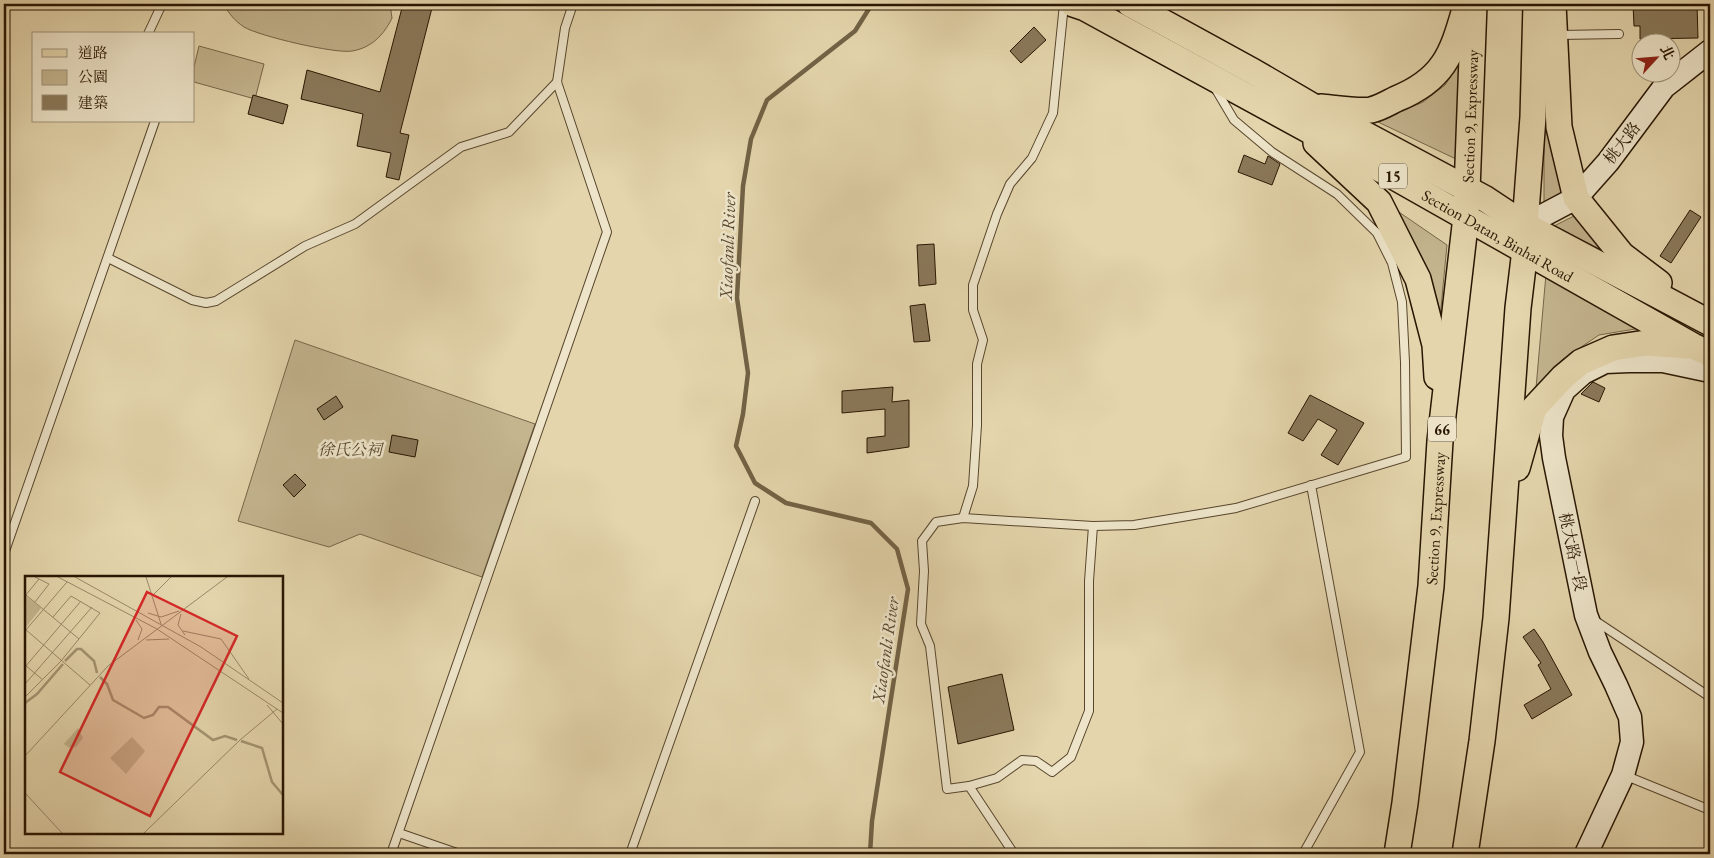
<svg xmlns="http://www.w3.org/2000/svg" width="1714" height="858" font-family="'EB Garamond','Noto Serif TC',serif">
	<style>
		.green { fill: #c4b58f; stroke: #766648 }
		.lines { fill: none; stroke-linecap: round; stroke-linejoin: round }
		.stream { stroke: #726245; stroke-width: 4.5 }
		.building { fill: #8a795a; stroke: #281602 }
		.lane-casing { stroke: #57462c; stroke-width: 10 }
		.secondary-casing { stroke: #281602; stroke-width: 25 }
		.primary-casing { stroke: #281602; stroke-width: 28 }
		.lane { stroke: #ede4c9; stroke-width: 8 }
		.secondary { stroke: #ede4c9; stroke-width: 22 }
		.primary { stroke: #e4d5ac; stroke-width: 25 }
		.labels { text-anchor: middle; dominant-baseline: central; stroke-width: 5; stroke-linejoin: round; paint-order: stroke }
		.shield { fill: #ede4c9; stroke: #63543e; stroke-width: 1 }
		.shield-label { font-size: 15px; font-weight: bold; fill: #281602 }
		.street-label { font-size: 16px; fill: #281602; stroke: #ede4c9 }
		.park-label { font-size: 16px; font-style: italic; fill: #57462c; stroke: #ede4c9 }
		.water-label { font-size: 18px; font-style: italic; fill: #5a482f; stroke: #ede4c9 }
		.inset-river { fill: none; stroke: #a49472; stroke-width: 2.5 }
		.inset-road { fill: none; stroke: #998968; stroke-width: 1 }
		.view { fill: #d62828; fill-opacity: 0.15; stroke: #d62828; stroke-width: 2.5 }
		.inset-edge { fill: none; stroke: #281602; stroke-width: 2.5 }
	</style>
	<rect width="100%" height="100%" fill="#e4d5ac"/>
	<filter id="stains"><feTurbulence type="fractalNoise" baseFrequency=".004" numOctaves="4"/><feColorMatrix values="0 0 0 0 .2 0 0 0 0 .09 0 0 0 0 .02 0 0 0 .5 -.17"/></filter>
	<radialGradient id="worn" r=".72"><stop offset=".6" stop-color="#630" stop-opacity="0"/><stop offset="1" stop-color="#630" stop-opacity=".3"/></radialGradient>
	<g class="green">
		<path d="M224,4H390L392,18C384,35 371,48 352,51C335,54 259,36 244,27C235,21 228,13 224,4Z"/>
		<polygon points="199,46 264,64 255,99 194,82 194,67"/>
		<polygon points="1544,62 1566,190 1544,208"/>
		<polygon points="1459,64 1456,159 1378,122 1423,102 1445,85"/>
		<polygon points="1393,208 1447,245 1440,318"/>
		<polygon points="1576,215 1613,256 1554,226"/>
		<polygon points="1546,274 1653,326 1599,335 1562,360 1536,388"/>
		<polygon points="295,340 535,424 482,577 360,534 329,547 238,521"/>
	</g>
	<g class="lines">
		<polyline class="stream" points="870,854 872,821 908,589 897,549 871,523 786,503 755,483 736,446 743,414 748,373 737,298 743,186 751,139 767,100 855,31 872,4"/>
	</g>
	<g class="building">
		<polygon points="403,4 433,4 400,133 409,135 399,180 386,177 391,153 357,146 363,114 301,99 307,70 380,92"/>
		<polygon points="1633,4 1697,4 1698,38 1640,39 1640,26 1634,26"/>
		<polygon points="1034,27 1046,40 1021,63 1010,51"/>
		<polygon points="253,95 288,105 283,124 248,114"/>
		<polygon points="1244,155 1265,164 1268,156 1280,164 1272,185 1238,172"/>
		<polygon points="1690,210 1701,217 1671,263 1660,256"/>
		<polygon points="934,244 936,284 919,286 917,245"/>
		<polygon points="925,304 930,341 914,342 910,306"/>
		<polygon points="1593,382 1605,388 1599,402 1581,394"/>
		<polygon points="893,387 892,402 909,400 909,447 867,453 867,438 885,436 885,409 842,413 842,391"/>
		<polygon points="1310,395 1364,423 1338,465 1321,455 1337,430 1318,419 1303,441 1288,433"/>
		<polygon points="336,396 343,407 324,420 317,409"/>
		<polygon points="392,435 418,440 415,457 389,452"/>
		<polygon points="295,474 306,485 294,497 283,485"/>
		<polygon points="1534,629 1543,642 1572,695 1532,719 1524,705 1551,689 1538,665 1541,663 1523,637"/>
		<polygon points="1002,674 1014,730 958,744 948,687"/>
	</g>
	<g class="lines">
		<defs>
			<g id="lane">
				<polyline points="4,7 6,4"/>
				<polyline points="148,34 162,4"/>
				<polyline points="1559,35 1619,34"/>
				<polyline points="108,258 192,300 206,303 216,301 305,246 355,224 461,147 509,132 557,82"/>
				<polyline points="963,518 973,486 977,425 977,364 983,340 973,310 973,285 997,214 1010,184 1032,158 1053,113 1064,4"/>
				<polyline points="4,554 155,121"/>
				<polyline points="1594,620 1710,697"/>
				<polyline points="1624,775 1710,810"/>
				<polyline points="969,786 997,778 1022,760 1036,761 1052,772 1071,757 1089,711 1089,581 1093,526"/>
				<polyline points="399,833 460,854"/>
				<polyline points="391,854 607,232 557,82 565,28 573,4"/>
				<polyline points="630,854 755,501"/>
				<polyline points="1014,854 969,786 947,789 930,646 921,624 924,571 922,541 936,522 963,518 1093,526 1134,525 1236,508 1406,457 1405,362 1402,302 1392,263 1377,233 1337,194 1272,152 1234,120 1215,88"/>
				<polyline points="1303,854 1360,752 1311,485"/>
			</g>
			<g id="secondary">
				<polyline points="1525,225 1576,198 1608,162 1664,87 1710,51"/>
				<polyline points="1586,854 1623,775 1632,742 1630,717 1616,685 1600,652 1586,615 1554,458 1551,436 1552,417 1564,390 1583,373 1605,362 1629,361 1663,361 1710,371"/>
			</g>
			<g id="primary">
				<path id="s1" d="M1073,4L1085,8L1391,175L1693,346L1710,354"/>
				<polyline points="1130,4 1254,72 1314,107 1484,198 1525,225 1710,323"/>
				<polyline points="1553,4 1559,127 1576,198 1622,255 1659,283"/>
				<path d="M1321,107C1333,108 1360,112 1371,110C1380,108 1388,103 1396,99C1443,80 1452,55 1465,9"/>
				<polyline points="1316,143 1379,202 1418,279 1435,345 1437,377"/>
				<polyline points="1517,468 1534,408 1563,377 1581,362 1613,348 1646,343 1687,346"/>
				<path id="s2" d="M1397,854L1405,803L1431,586L1440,441L1466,217L1474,4"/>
				<polyline points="1465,854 1482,741 1496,618 1518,308 1525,250 1525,225 1533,117 1536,4"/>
			</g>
		</defs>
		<use href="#lane" class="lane-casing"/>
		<use href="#secondary" class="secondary-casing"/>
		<use href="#primary" class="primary-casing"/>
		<use href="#lane" class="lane"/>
		<use href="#secondary" class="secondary"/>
		<use href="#primary" class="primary"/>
	</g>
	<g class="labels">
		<g class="shield">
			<rect x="1379" y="163.5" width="28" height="25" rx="4"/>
			<rect x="1428" y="416.5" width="28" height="25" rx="4"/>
		</g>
		<g class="shield-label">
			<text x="1393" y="176">15</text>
			<text x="1442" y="429">66</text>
		</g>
		<g class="street-label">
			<text stroke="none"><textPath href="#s2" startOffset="742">Section 9, Expressway</textPath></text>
			<text transform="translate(1622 143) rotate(-52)">桃大路</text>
			<text stroke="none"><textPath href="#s1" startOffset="484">Section Datan, Binhai Road</textPath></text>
			<text stroke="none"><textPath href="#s2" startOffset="338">Section 9, Expressway</textPath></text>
			<text transform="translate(1573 552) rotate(78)">桃大路一段</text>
		</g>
		<g class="park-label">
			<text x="350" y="449">徐氏公祠</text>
		</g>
		<g class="water-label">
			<text transform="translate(727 246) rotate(-88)">Xiaofanli River</text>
			<text transform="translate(885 650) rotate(-82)">Xiaofanli River</text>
		</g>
	</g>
	<g transform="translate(25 576)">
		<rect width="258" height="258" fill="#e4d5ac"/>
		<path d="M1,20L16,32L1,51L0,22ZM53,152L58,162L51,171L45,172L39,168ZM107,161L120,175L101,198L85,182Z" fill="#c4b58f"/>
		<path class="inset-river" d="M40,85L52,73H56L69,85L72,97M75,101L82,108L88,124L119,142L128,139L134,131H143L188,164L200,160L212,164M0,127L12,118L38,88M216,165L237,172L247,206L258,219"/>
		<path class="inset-road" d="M33,1L132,53L258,137M50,1L176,71L258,127M121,1L136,48M1,19L54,63M128,19L146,1M0,20L14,3M10,26L24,8L10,1M123,37L136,41L154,35M156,38L153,49L160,59M111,44L117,53L113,64M0,53L65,109M0,55L42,6M158,55L196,63L224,103M121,64L144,63M0,89L18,104M0,91L56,25M0,108L67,31M0,121L36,85L75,37L46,20L28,41M242,129L258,148M0,180L83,90L202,1M0,217L37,257M119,257L215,164L252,133"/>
		<path class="view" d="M122,16L212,60L125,240L35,196Z"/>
		<rect width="258" height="258" class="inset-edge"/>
	</g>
	<rect width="1714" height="858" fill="none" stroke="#e4d5ac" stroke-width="20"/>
	<rect x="5" y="5" width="1704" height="848" fill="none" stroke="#281602" stroke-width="2.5"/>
	<rect x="10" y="10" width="1694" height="838" fill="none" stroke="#281602"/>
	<rect x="32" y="32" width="162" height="90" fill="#ede4c9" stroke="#9e9279"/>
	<rect x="42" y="49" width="25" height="8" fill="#e4d5ac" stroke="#9e9279"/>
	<text x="78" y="58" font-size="15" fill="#281602">道路</text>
	<rect x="42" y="70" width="25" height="15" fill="#c4b58f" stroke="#9e9279"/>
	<text x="78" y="82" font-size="15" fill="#281602">公園</text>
	<rect x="42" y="95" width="25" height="15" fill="#8a795a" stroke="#9e9279"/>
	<text x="78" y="108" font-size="15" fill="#281602">建築</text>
	<g transform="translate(1656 58) rotate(64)"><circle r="24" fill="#ede4c9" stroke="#9e9279"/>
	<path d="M0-4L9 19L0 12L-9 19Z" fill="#8f2418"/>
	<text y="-8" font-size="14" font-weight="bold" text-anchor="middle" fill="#281602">北</text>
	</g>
	<rect width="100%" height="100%" filter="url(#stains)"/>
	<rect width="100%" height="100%" fill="url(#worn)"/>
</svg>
